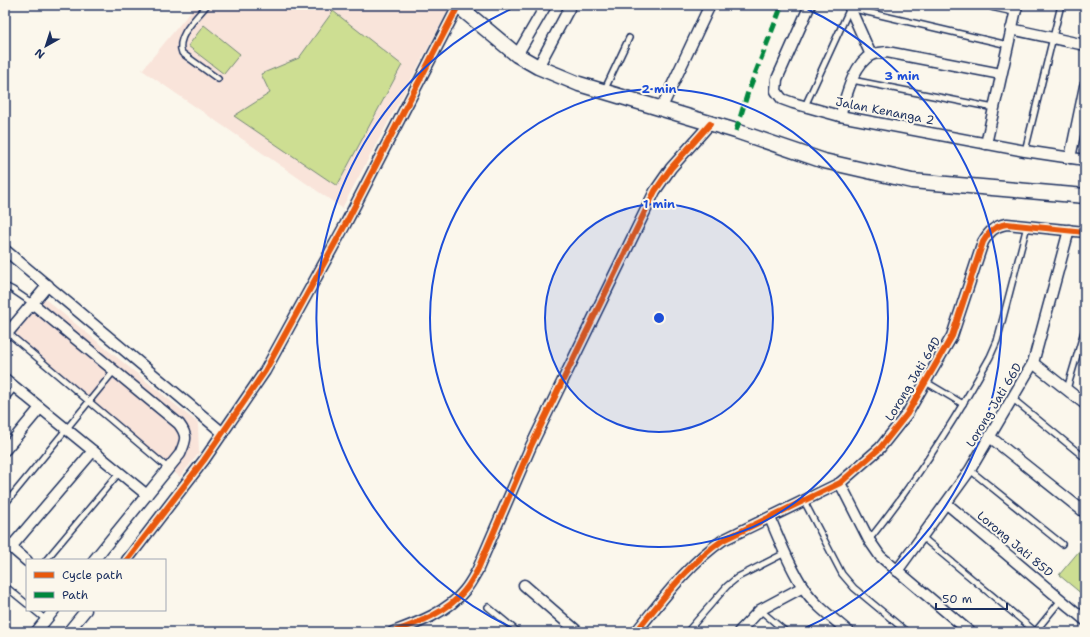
<svg xmlns="http://www.w3.org/2000/svg" width="1090" height="637" font-family="'Shantell Sans',sans-serif">
	<style>
		.built { fill: #f9e4da }
		.green { fill: #cdde92; stroke: #748678 }
		.lines { fill: none; stroke-linecap: round; stroke-linejoin: round }
		.lane-casing { stroke: #1b2f5e; stroke-width: 8 }
		.street-casing { stroke: #1b2f5e; stroke-width: 13 }
		.secondary-casing { stroke: #1b2f5e; stroke-width: 17 }
		.lane { stroke: #fbf7ec; stroke-width: 5 }
		.street { stroke: #fbf7ec; stroke-width: 10 }
		.secondary { stroke: #fbf7ec; stroke-width: 14 }
		.quiet { stroke: #00873e; stroke-width: 5; stroke-dasharray: 10 5; stroke-linecap: butt }
		.cycleway-casing { stroke: #fbf7ec; stroke-width: 8 }
		.cycleway { stroke: #e8590c; stroke-width: 6 }
		.ring { fill: none; stroke: #1d4ed8; stroke-width: 2 }
		.labels { text-anchor: middle; dominant-baseline: central; stroke-width: 4; stroke-linejoin: round; paint-order: stroke }
		.street-label { font-size: 12px; fill: #1b2f5e; stroke: #fbf7ec }
		.centre { fill: #1d4ed8; stroke: #fbf7ec; stroke-width: 2 }
		.ring-label { font-size: 12px; text-anchor: middle; font-weight: bold; fill: #1d4ed8; stroke: #fbf7ec; stroke-width: 4; stroke-linejoin: round; paint-order: stroke }
	</style>
	<rect width="100%" height="100%" fill="#fbf7ec"/>
	<filter id="ink" filterUnits="userSpaceOnUse"><feTurbulence type="fractalNoise" baseFrequency=".025" numOctaves="2"/><feDisplacementMap in="SourceGraphic" scale="8" xChannelSelector="R" yChannelSelector="G"/><feConvolveMatrix kernelMatrix="1 2 1 2 8 2 1 2 1" color-interpolation-filters="sRGB"/></filter>
	<g filter="url(#ink)">
		<g class="built">
			<polygon points="196,5 448,5 450,7 342,208 142,70"/>
			<polygon points="35,291 198,423 199,453 180,477 5,335 5,328"/>
		</g>
		<g class="green">
			<polygon points="333,11 402,65 337,186 234,116 270,93 261,74 299,58"/>
			<polygon points="204,25 240,54 224,74 188,46"/>
			<polygon points="1085,544 1085,593 1083,595 1059,575"/>
		</g>
		<g class="lines">
			<defs>
				<g id="lane">
					<path d="M207,5C197,17 175,37 182,53L218,79"/>
					<polyline points="852,80 994,108"/>
					<polyline points="604,91 629,38"/>
					<polyline points="805,106 850,8 1008,45"/>
					<polyline points="1025,151 1061,5"/>
					<polyline points="5,286 13,290 32,303"/>
					<polyline points="8,333 169,469"/>
					<polyline points="926,382 963,404"/>
					<polyline points="1067,389 1085,328"/>
					<polyline points="5,399 15,387"/>
					<polyline points="1013,399 1085,458"/>
					<polyline points="970,470 1062,544"/>
					<polyline points="804,501 842,574 854,588 907,632"/>
					<polyline points="5,504 114,371"/>
					<polyline points="922,537 1036,632"/>
					<path d="M869,540C915,482 954,422 990,357L997,341L1027,226"/>
					<polyline points="46,560 119,473"/>
					<polyline points="5,586 27,604"/>
					<polyline points="488,607 518,632"/>
					<polyline points="34,610 46,620"/>
					<polyline points="760,610 786,632"/>
					<polyline points="687,632 727,586 738,577 785,553"/>
					<polyline points="1035,632 1061,600"/>
				</g>
				<g id="street">
					<polyline points="810,5 777,79 776,91 782,99 793,103 840,116 1025,151 1085,160"/>
					<polyline points="851,5 850,8 871,55"/>
					<polyline points="993,5 1016,10"/>
					<polyline points="1011,29 1085,45"/>
					<polyline points="517,55 546,5"/>
					<polyline points="538,67 571,5"/>
					<polyline points="661,109 710,5"/>
					<path d="M840,116C846,98 853,64 871,55C875,53 882,53 887,52L1001,74"/>
					<polyline points="986,144 1017,5"/>
					<polyline points="1070,158 1085,86"/>
					<polyline points="5,250 223,433"/>
					<path d="M32,303L179,424C188,436 186,440 180,454L94,560"/>
					<polyline points="5,336 48,285"/>
					<polyline points="1033,363 1085,404"/>
					<polyline points="5,379 147,495"/>
					<polyline points="990,437 1083,511"/>
					<polyline points="5,450 40,408"/>
					<polyline points="840,483 869,540 880,556 970,632"/>
					<polyline points="947,504 1085,620"/>
					<path d="M770,518C780,541 789,566 803,587C814,605 833,618 849,632"/>
					<polyline points="5,542 27,561"/>
					<polyline points="11,547 93,451"/>
					<polyline points="127,560 204,460 265,371 345,225 458,6"/>
					<polyline points="897,571 970,470 1033,363 1069,230"/>
					<polyline points="524,585 578,632"/>
					<polyline points="5,631 7,632"/>
					<polyline points="36,632 54,610"/>
					<polyline points="68,632 86,610"/>
					<path d="M393,632C418,623 448,612 465,590C470,584 473,578 477,571L531,446L655,191L671,168L710,124"/>
					<path d="M636,632C663,599 688,564 723,540L840,483L880,448L907,414L952,336L983,242C989,232 994,226 1007,224L1085,232"/>
					<polyline points="739,632 760,610 803,587"/>
				</g>
				<polyline id="secondary" points="457,5 517,55 538,67 579,84 736,131 824,161 912,181 1085,196"/>
			</defs>
			<use href="#lane" class="lane-casing"/>
			<use href="#street" class="street-casing"/>
			<use href="#secondary" class="secondary-casing"/>
			<use href="#lane" class="lane"/>
			<use href="#street" class="street"/>
			<use href="#secondary" class="secondary"/>
			<polyline class="quiet" points="736,131 748,92 782,5"/>
			<defs>
				<g id="cycleway">
					<polyline points="127,560 204,460 265,371 345,225 458,6"/>
					<path d="M393,632C418,623 448,612 465,590C470,584 473,578 477,571L531,446L655,191L671,168L710,124"/>
					<path d="M636,632C663,599 688,564 723,540L840,483L880,448L907,414L952,336L983,242C989,232 994,226 1007,224L1085,232"/>
				</g>
			</defs>
			<use href="#cycleway" class="cycleway-casing"/>
			<use href="#cycleway" class="cycleway"/>
		</g>
	</g>
	<circle cx="659" cy="318" r="114" fill="#1d4ed8" fill-opacity=".12"/>
	<g class="ring">
		<circle cx="659" cy="318" r="114"/>
		<circle cx="659" cy="318" r="229"/>
		<path d="M519 631A343 343 0 0 1 517 6M801 6A343 343 0 0 1 799 631"/>
	</g>
	<g class="labels">
		<g class="street-label">
			<text transform="translate(885 111) rotate(11)">Jalan Kenanga 2</text>
			<text transform="translate(913 379) rotate(-59)">Lorong Jati 64D</text>
			<text transform="translate(994 405) rotate(-59)">Lorong Jati 66D</text>
			<text transform="translate(1015 544) rotate(40)">Lorong Jati 85D</text>
		</g>
	</g>
	<circle cx="659" cy="318" r="6" class="centre"/>
	<g class="ring-label">
		<text x="902" y="80">3 min</text>
		<text x="659" y="93">2 min</text>
		<text x="659" y="208">1 min</text>
	</g>
	<rect width="1090" height="637" fill="none" stroke="#fbf7ec" stroke-width="20"/>
	<rect x="10" y="10" width="1070" height="617" fill="none" stroke="#1b2f5e" stroke-width="1.5" filter="url(#ink)"/>
	<rect x="26" y="559" width="140" height="52" fill="#fbf7ec" stroke="#a1a7b3"/>
	<rect x="34" y="572" width="20" height="6" fill="#e8590c" stroke="#a1a7b3"/>
	<text x="62" y="579" font-size="12" fill="#1b2f5e">Cycle path</text>
	<rect x="34" y="592" width="20" height="6" fill="#00873e" stroke="#a1a7b3"/>
	<text x="62" y="599" font-size="12" fill="#1b2f5e">Path</text>
	<g transform="translate(46 46) rotate(219)" stroke="#fbf7ec" stroke-width="3" paint-order="stroke">
	<path d="M0-3L7 15L0 10L-7 15Z" fill="#1b2f5e"/>
	<text y="-6" font-size="11" font-weight="bold" text-anchor="middle" fill="#1b2f5e">N</text>
	</g>
	<path d="M936 603v6h71v-6" fill="none" stroke="#1b2f5e" stroke-width="2"/>
	<text x="942" y="603" font-size="12" fill="#1b2f5e" stroke="#fbf7ec" stroke-width="3" paint-order="stroke">50 m</text>
</svg>
